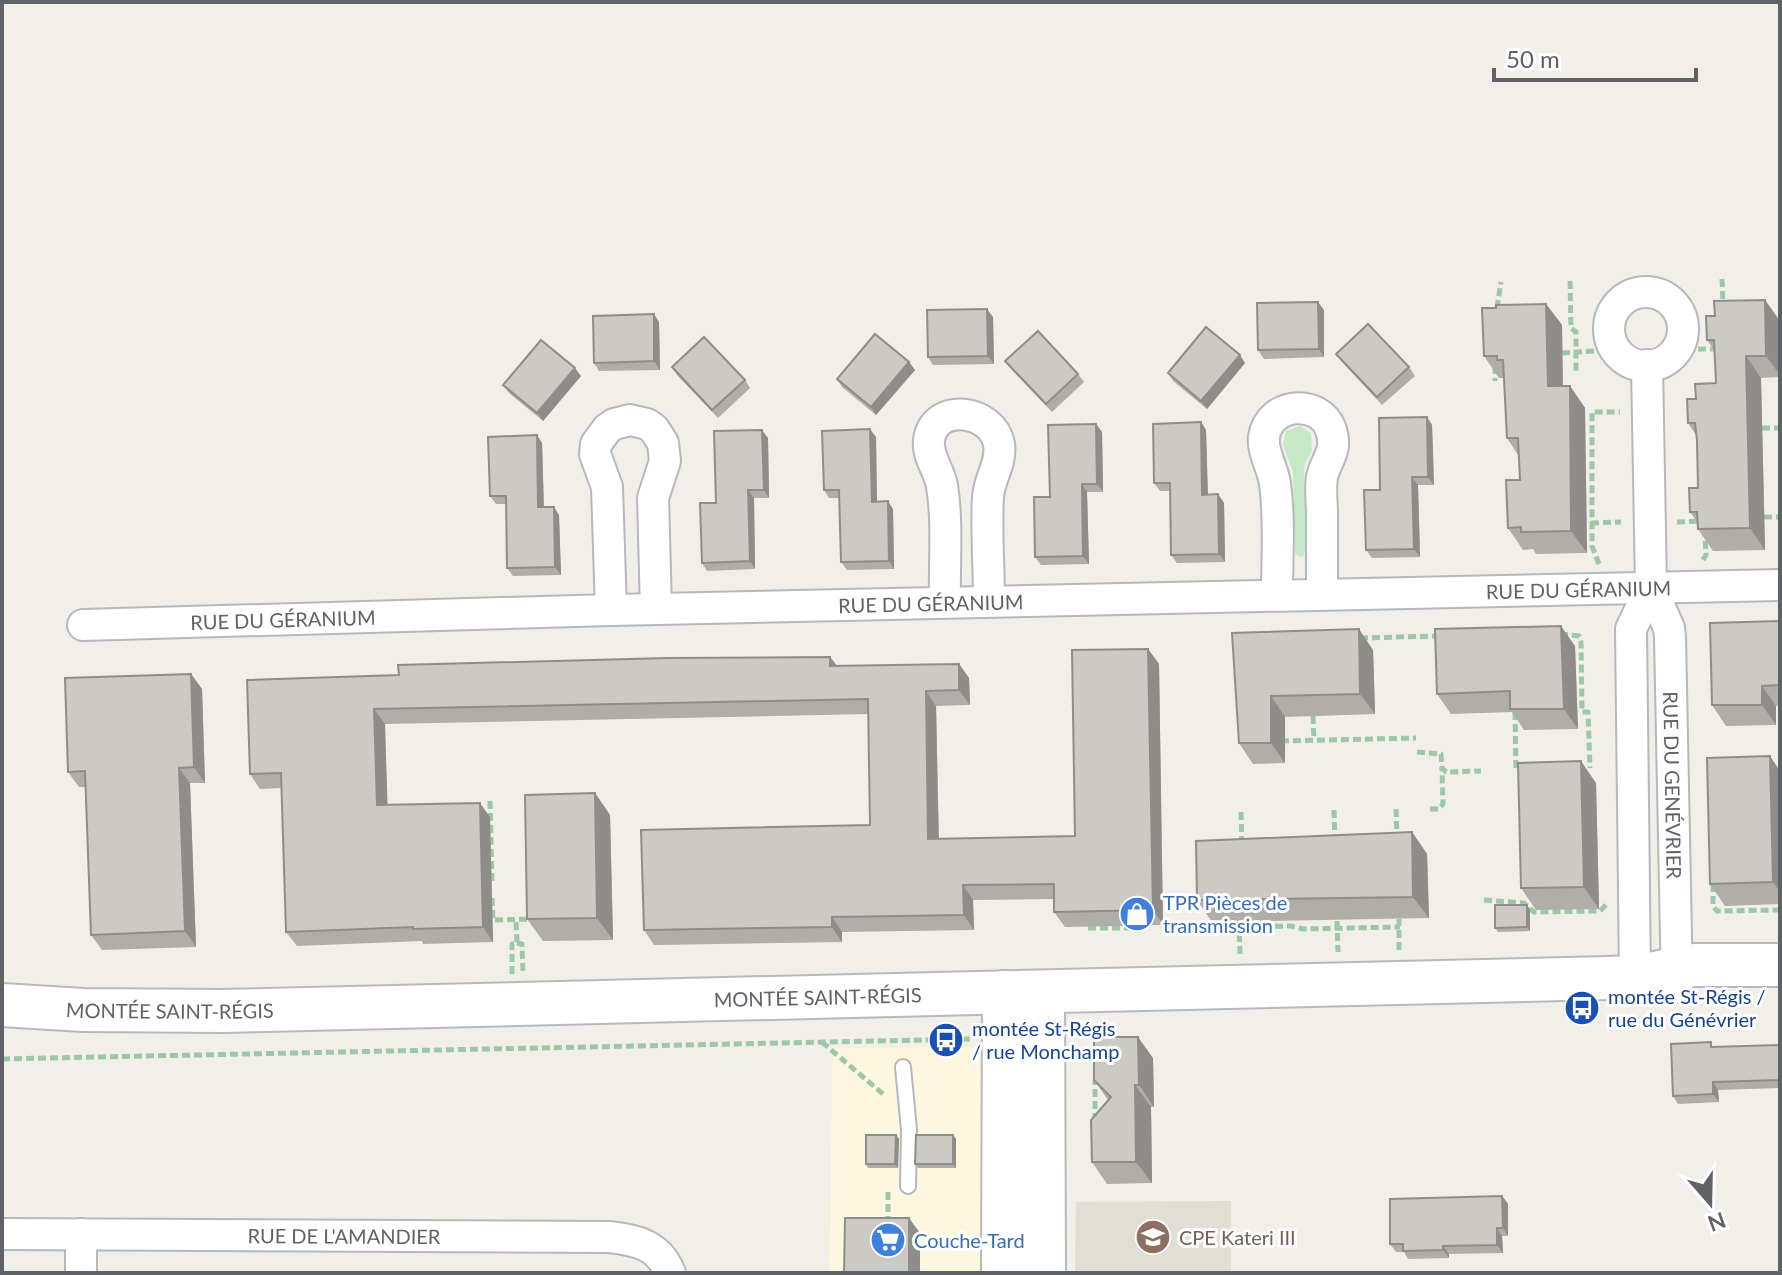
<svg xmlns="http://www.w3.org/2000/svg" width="1782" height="1275" font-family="Lato,sans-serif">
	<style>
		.commercial { fill: #fef7e0 }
		.education { fill: #e1ded6 }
		.green { fill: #c5e8c5 }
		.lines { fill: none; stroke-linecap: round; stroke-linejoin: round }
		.lane-casing { stroke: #b5b8bc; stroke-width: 18 }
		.street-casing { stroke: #b5b8bc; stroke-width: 34 }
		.secondary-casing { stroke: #b6babf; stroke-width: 46 }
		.path { stroke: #9cc7a9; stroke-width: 5; stroke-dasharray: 8 4; stroke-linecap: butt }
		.lane { stroke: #fff; stroke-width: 14 }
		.street { stroke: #fff; stroke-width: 30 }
		.secondary { stroke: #fff; stroke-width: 42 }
		.wall { fill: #afaea9 }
		.shaded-wall { fill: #8f8d8a }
		.building { fill: #cccac5; stroke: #8f8d8a; stroke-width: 2 }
		.labels { text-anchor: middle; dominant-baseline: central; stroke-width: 6; stroke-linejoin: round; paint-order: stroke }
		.street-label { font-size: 20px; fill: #5f6368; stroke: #fff }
		.shop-label { font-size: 20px; fill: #366cbe; stroke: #fff; text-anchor: start }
		.transit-label { font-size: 20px; fill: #164399; stroke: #fff; text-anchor: start }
		.education-label { font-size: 20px; fill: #785e54; stroke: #fff; text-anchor: start }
	</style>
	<rect width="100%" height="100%" fill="#f1efe8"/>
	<polygon class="commercial" points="979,1047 985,1057 982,1273 830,1273 832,1064 834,1048"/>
	<polygon class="education" points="1231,1201 1231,1273 1075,1273 1076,1202"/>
	<polygon class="green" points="1300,426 1311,433 1312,450 1305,463 1304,473 1306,548 1303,557 1296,555 1295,550 1293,472 1283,445 1286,431"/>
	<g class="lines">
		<defs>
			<polyline id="lane" points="903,1067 909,1130 908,1186"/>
			<g id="street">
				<circle cx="1646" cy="329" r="37"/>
				<path id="s1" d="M1647,365L1651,587L1669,628L1670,637L1677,987"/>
				<path d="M1277,594C1277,558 1280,519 1275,484C1273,468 1262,452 1264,437C1269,402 1320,398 1331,430C1338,452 1326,459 1322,477C1320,488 1322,502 1322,514C1322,540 1322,567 1322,593"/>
				<path d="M945,602C944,564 948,523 942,486C939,469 927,457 929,440C935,401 993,410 999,444C1002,464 989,478 988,497C986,531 989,567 989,601"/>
				<polyline points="611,610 607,487 595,454 596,444 607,429 614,424 630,420 647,424 654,429 663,443 665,461 653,498 656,609"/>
				<path id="s2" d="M83,625L611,610L1780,585"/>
				<polyline points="1635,977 1631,629 1651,587"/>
				<path id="s3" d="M2,1234L609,1237C637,1240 659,1245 670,1273"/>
				<polyline points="81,1234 81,1273"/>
			</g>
			<g id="secondary">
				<polyline points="1043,992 1044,1273"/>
				<path id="s4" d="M2,1005L83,1010L223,1011L1608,978L1635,977L1694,965H1780"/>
				<polyline points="1003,1273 1004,992"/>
			</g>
		</defs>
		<use href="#lane" class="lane-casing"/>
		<use href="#street" class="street-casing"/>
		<use href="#secondary" class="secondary-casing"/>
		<g class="path">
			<polyline points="1722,279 1723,304"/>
			<polyline points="1570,281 1571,328 1576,332 1576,371"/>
			<polyline points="1497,308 1501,282"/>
			<polyline points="1698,349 1717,349"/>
			<polyline points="1562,353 1594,351"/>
			<polyline points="1495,366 1495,381"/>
			<polyline points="1762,428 1780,428"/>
			<polyline points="1764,517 1780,517"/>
			<polyline points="1677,522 1700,521"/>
			<polyline points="1591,523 1621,522"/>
			<polyline points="1703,560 1706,555 1705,535"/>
			<polyline points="1599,564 1592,546 1592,412 1620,412"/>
			<polyline points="1560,634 1579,636 1581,642 1582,712 1588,712 1590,768"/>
			<polyline points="1360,638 1438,636"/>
			<polyline points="1515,712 1516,770"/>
			<polyline points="1313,716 1314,740"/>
			<polyline points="1281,741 1416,738"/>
			<polyline points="1417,752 1441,754 1442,768 1446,772 1481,771"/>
			<polyline points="490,801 492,884"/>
			<polyline points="1396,809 1397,836"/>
			<polyline points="1430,809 1439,809 1443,804 1442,768"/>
			<polyline points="1334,810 1335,842"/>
			<polyline points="1241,812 1242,846"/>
			<polyline points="1713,884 1713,906 1717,911 1780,910"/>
			<polyline points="492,898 493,920 533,919"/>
			<polyline points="1484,900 1524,903 1534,912 1600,911 1607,904"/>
			<polyline points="1337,921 1338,952"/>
			<polyline points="1239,922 1240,954"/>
			<polyline points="1239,927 1291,926 1303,929 1400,927"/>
			<polyline points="1088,928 1146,928 1129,926"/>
			<polyline points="517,943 522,944 523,973"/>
			<polyline points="1399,950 1399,919"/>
			<polyline points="512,974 512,944 517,943 516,919"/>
			<polyline points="822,1042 883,1094"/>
			<polyline points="2,1059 973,1039"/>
			<polyline points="1095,1121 1095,1081 1098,1081"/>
			<polyline points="888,1224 888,1190"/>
		</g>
		<use href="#lane" class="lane"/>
		<use href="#street" class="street"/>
		<use href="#secondary" class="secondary"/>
	</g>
	<g class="wall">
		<polygon points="1765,300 1780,321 1780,377 1761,378 1765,550 1713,551 1698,529 1698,523 1690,512 1698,488 1696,435 1688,423 1696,399 1716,383 1715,351 1707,340 1715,316"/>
		<polygon points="1546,304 1562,325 1563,386 1570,386 1585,408 1587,553 1536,554 1533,549 1523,550 1508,528 1520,480 1518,455 1507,438 1504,378 1499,378 1484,356 1496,308"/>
		<polygon points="1324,310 1324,357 1264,359 1258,350"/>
		<polygon points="993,317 994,364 933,365 928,357"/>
		<polygon points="659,322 660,370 599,371 594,363"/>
		<polygon points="1336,354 1409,367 1415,376 1382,405 1342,362"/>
		<polygon points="1005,361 1078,374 1084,382 1052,412 1011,369"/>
		<polygon points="909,362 915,370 876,415 842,387 837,379"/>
		<polygon points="1245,363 1207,409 1173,381 1168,373"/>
		<polygon points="672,367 745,380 750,388 718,418 677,375"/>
		<polygon points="581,376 543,421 509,393 503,385"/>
		<polygon points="1201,422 1206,430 1208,495 1218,494 1224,503 1225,562 1177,563 1171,555 1170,491 1160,491 1154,483"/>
		<polygon points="1096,424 1102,432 1103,492 1087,492 1089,564 1041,565 1035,557 1050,497"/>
		<polygon points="1432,425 1434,485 1418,485 1420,557 1372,558 1366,550 1380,490"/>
		<polygon points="876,437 877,501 893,509 894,569 847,570 841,562 839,498 829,498 824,490"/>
		<polygon points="768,438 769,498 754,498 755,569 707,571 702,563 716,503"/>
		<polygon points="542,443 544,507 559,515 561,575 513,576 507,568 506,504 496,504 490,496"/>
		<polygon points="1780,621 1780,706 1776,706 1776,725 1726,726 1712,705"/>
		<polygon points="1232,633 1373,650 1375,714 1285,717 1285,763 1253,764 1239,743"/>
		<polygon points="1575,646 1578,729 1524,730 1512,712 1451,714 1437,694"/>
		<polygon points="1148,649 1159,664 1163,925 1065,927 1054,912 1054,899 973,900 974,930 842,932 842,942 654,945 644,930 870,825 868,714 385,724 387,805 490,817 493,942 423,944 422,941 297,946 286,932 281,788 260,789 250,774 399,675 830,657 837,666 959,664 969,678 970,705 936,706 939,839 1075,836"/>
		<polygon points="191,674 202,689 205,783 190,783 196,947 102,950 91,935 85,787 79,787 68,772"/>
		<polygon points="1780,771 1780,904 1725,906 1710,884"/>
		<polygon points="1596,783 1599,909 1536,910 1521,888"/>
		<polygon points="595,793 610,815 613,940 543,941 527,919"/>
		<polygon points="1412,832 1427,854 1429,918 1212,922 1197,900"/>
		<polygon points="1530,909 1530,931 1498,932 1495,928"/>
		<polygon points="1780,1045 1780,1088 1718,1090 1719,1102 1678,1104 1673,1096 1715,1047"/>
		<polygon points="1153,1058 1154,1107 1151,1107 1152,1183 1107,1184 1092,1162 1108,1100 1094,1080"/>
		<polygon points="896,1135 899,1139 898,1168 868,1168 866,1164"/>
		<polygon points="953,1135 956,1139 956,1168 918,1168 915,1164"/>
		<polygon points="1502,1196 1508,1204 1508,1236 1502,1236 1503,1253 1449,1254 1449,1258 1408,1259 1404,1252 1396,1252 1390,1244"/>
	</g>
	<g class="shaded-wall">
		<polygon points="1765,300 1780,321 1780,375 1766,356"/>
		<polygon points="1318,302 1324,310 1324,357 1319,349"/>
		<polygon points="1546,304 1562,325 1563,408 1548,386"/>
		<polygon points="987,309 993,317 994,364 988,356"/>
		<polygon points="654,314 659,322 660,370 654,361"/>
		<polygon points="1240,355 1245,363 1207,409 1201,401"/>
		<polygon points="1746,356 1761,378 1765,550 1750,528"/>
		<polygon points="909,362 915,370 876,415 871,407"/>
		<polygon points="575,368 581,376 543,421 537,413"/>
		<polygon points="1570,386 1585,408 1587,553 1571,531"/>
		<polygon points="1427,417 1432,425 1434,485 1428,477"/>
		<polygon points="1201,422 1206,430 1208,503 1202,495"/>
		<polygon points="1096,424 1102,432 1103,492 1097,484"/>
		<polygon points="870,429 876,437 877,510 872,502"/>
		<polygon points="762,430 768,438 769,498 764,490"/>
		<polygon points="537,435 542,443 544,515 538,507"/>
		<polygon points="1412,477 1418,485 1420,557 1414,549"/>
		<polygon points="1082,484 1087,492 1089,564 1083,556"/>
		<polygon points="748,490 754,498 755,569 750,561"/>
		<polygon points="1218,494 1224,503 1225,562 1219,554"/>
		<polygon points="888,501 893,509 894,569 889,561"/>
		<polygon points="554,507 559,515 561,575 555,567"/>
		<polygon points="1561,626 1575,646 1578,729 1564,709"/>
		<polygon points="1359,629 1373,650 1375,714 1360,694"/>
		<polygon points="1148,649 1159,664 1163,925 1153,910"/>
		<polygon points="830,657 841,671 830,666"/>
		<polygon points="959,664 969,678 970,705 959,690"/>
		<polygon points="191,674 202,689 205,783 194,767"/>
		<polygon points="1762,686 1776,706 1776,725 1762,705"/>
		<polygon points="926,691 936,706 939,854 928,839"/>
		<polygon points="1271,696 1285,717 1285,763 1271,743"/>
		<polygon points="374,709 385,724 388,820 377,805"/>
		<polygon points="1770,756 1780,771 1780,892 1773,882"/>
		<polygon points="1581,761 1596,783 1599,909 1584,887"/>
		<polygon points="179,768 190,783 196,947 185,931"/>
		<polygon points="595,793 610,815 613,940 597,918"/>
		<polygon points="480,803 490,817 493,942 483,927"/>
		<polygon points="1412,832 1427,854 1429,918 1413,897"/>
		<polygon points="963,885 973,900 974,930 964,915"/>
		<polygon points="1527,905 1530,909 1530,931 1527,927"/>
		<polygon points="832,917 842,932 842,942 832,927"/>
		<polygon points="1138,1037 1153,1058 1154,1107 1139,1085"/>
		<polygon points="1713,1082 1718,1090 1719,1102 1713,1094"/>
		<polygon points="1135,1085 1151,1107 1152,1183 1136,1162"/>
		<polygon points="896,1135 899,1139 898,1168 895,1164"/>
		<polygon points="953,1135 956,1139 956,1168 953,1164"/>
		<polygon points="1502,1196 1508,1204 1508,1236 1503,1228"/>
		<polygon points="909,1218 920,1233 920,1273 909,1273"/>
		<polygon points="1497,1228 1502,1236 1503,1253 1497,1245"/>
		<polygon points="1443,1246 1449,1254 1449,1258 1443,1250"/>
	</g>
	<g class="building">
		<polygon points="1765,300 1766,356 1746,356 1750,528 1698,529 1697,512 1690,512 1689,488 1698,488 1697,440 1695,423 1688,423 1687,399 1696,399 1695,384 1716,383 1714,340 1707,340 1706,316 1715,316 1714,301"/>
		<polygon points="1318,302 1319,349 1258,350 1257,303"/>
		<polygon points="1546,304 1548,386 1570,386 1571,531 1521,532 1521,527 1508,528 1506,480 1520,480 1518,438 1507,438 1503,360 1497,360 1497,356 1484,356 1482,308 1496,308 1496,305"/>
		<polygon points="987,309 988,356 928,357 927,310"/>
		<polygon points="654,314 654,361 594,363 593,316"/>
		<polygon points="1368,324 1409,367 1377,397 1336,354"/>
		<polygon points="1206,327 1240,355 1201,401 1168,373"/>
		<polygon points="1038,331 1078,374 1046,404 1005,361"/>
		<polygon points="875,334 909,362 871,407 837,379"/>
		<polygon points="704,337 745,380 712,410 672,367"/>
		<polygon points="541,340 575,368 537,413 503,385"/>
		<polygon points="1427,417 1428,477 1412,477 1414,549 1366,550 1364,490 1380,490 1379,418"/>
		<polygon points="1201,422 1202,495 1218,494 1219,554 1171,555 1170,483 1154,483 1153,424"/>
		<polygon points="1096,424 1097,484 1082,484 1083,556 1035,557 1034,497 1050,497 1048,425"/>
		<polygon points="870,429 872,502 888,501 889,561 841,562 839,490 824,490 822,431"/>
		<polygon points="762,430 764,490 748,490 750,561 702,563 700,503 716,503 714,431"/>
		<polygon points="537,435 538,507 554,507 555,567 507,568 506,496 490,496 488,437"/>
		<polygon points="1780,621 1780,685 1762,686 1762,705 1712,705 1710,623"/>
		<polygon points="1561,626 1564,709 1510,709 1510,691 1437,694 1435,629"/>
		<polygon points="1359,629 1360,694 1271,696 1271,743 1239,743 1232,633"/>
		<polygon points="1148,649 1153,910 1054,912 1054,884 963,885 964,915 832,917 832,927 644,930 641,830 870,825 868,699 374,709 377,805 480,803 483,927 413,929 413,927 286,932 281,773 250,774 247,680 399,675 398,665 668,658 830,657 830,666 959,664 959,690 926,691 928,839 1075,836 1072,650"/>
		<polygon points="191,674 194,767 179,768 185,931 91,935 85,771 68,772 65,678"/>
		<polygon points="1770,756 1773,882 1710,884 1707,758"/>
		<polygon points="1581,761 1584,887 1521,888 1518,763"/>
		<polygon points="595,793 597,918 527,919 525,795"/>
		<polygon points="1412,832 1413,897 1197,900 1196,841"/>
		<polygon points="1495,905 1527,905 1527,927 1495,928"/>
		<polygon points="1094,1037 1138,1037 1139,1085 1135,1085 1136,1162 1092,1162 1091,1120 1111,1097 1094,1080"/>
		<polygon points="1711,1042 1711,1047 1780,1045 1780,1080 1713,1082 1713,1094 1673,1096 1671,1044"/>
		<polygon points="866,1135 896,1135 895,1164 866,1164"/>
		<polygon points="916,1135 953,1135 953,1164 915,1164"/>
		<polygon points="1502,1196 1503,1228 1497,1228 1497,1245 1443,1246 1443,1250 1403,1251 1403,1244 1390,1244 1390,1199"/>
		<polygon points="845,1218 909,1218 909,1273 844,1273"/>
	</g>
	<defs>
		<symbol id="shop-disc" viewBox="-11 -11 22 22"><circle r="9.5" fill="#3f7fe0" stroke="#fff"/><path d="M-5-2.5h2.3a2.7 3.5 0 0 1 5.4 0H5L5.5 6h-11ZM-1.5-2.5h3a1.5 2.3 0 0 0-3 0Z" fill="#fff"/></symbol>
		<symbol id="bus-disc" viewBox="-11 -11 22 22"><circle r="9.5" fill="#1a4fb4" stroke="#fff"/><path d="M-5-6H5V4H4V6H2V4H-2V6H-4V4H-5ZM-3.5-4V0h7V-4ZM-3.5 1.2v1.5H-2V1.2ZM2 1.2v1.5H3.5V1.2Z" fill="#fff"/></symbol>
		<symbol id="school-disc" viewBox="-11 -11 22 22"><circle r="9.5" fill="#8d6e63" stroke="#fff"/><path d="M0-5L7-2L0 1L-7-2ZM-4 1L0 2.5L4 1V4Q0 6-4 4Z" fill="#fff"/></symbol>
		<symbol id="supermarket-disc" viewBox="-11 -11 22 22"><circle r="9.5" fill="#3f7fe0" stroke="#fff"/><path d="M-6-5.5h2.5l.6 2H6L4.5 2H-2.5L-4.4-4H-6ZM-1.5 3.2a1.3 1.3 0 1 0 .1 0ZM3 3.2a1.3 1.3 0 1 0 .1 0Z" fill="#fff"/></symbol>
	</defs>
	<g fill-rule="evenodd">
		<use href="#shop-disc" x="1117" y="894" width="40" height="40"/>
		<use href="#bus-disc" x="1562" y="988" width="40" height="40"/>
		<use href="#bus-disc" x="926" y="1020" width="40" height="40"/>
		<use href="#school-disc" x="1133" y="1217" width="40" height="40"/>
		<use href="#supermarket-disc" x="868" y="1220" width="40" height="40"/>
	</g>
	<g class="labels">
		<g class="street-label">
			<text stroke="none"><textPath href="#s2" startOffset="1496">RUE DU GÉRANIUM</textPath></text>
			<text stroke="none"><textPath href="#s2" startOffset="848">RUE DU GÉRANIUM</textPath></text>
			<text stroke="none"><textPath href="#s2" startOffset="200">RUE DU GÉRANIUM</textPath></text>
			<text stroke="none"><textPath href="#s1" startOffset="424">RUE DU GENÉVRIER</textPath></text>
			<text stroke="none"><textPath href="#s4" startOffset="816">MONTÉE SAINT-RÉGIS</textPath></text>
			<text stroke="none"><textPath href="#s4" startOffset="168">MONTÉE SAINT-RÉGIS</textPath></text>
			<text stroke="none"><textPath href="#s3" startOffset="342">RUE DE L'AMANDIER</textPath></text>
		</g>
		<g class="shop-label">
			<text x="1163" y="902">TPR Pièces de<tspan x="1163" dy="23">transmission</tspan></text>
			<text x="914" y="1240">Couche-Tard</text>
		</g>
		<g class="transit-label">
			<text x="1608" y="996">montée St-Régis /<tspan x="1608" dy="23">rue du Génévrier</tspan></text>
			<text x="972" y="1028">montée St-Régis<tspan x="972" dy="23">/ rue Monchamp</tspan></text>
		</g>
		<g class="education-label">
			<text x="1179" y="1237">CPE Kateri III</text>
		</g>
	</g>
	<rect width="1782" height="1275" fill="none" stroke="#5f6368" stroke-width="8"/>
	<g transform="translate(1710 1203) rotate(160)" stroke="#ffffff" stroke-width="6" paint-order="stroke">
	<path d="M0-6L14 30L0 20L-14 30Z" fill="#5f6368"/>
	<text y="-12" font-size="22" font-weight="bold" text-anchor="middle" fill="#5f6368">N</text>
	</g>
	<path d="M1494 68v12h202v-12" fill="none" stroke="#5f6368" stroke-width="4"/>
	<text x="1506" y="68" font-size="24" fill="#5f6368" stroke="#ffffff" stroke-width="6" paint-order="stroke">50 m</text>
</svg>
